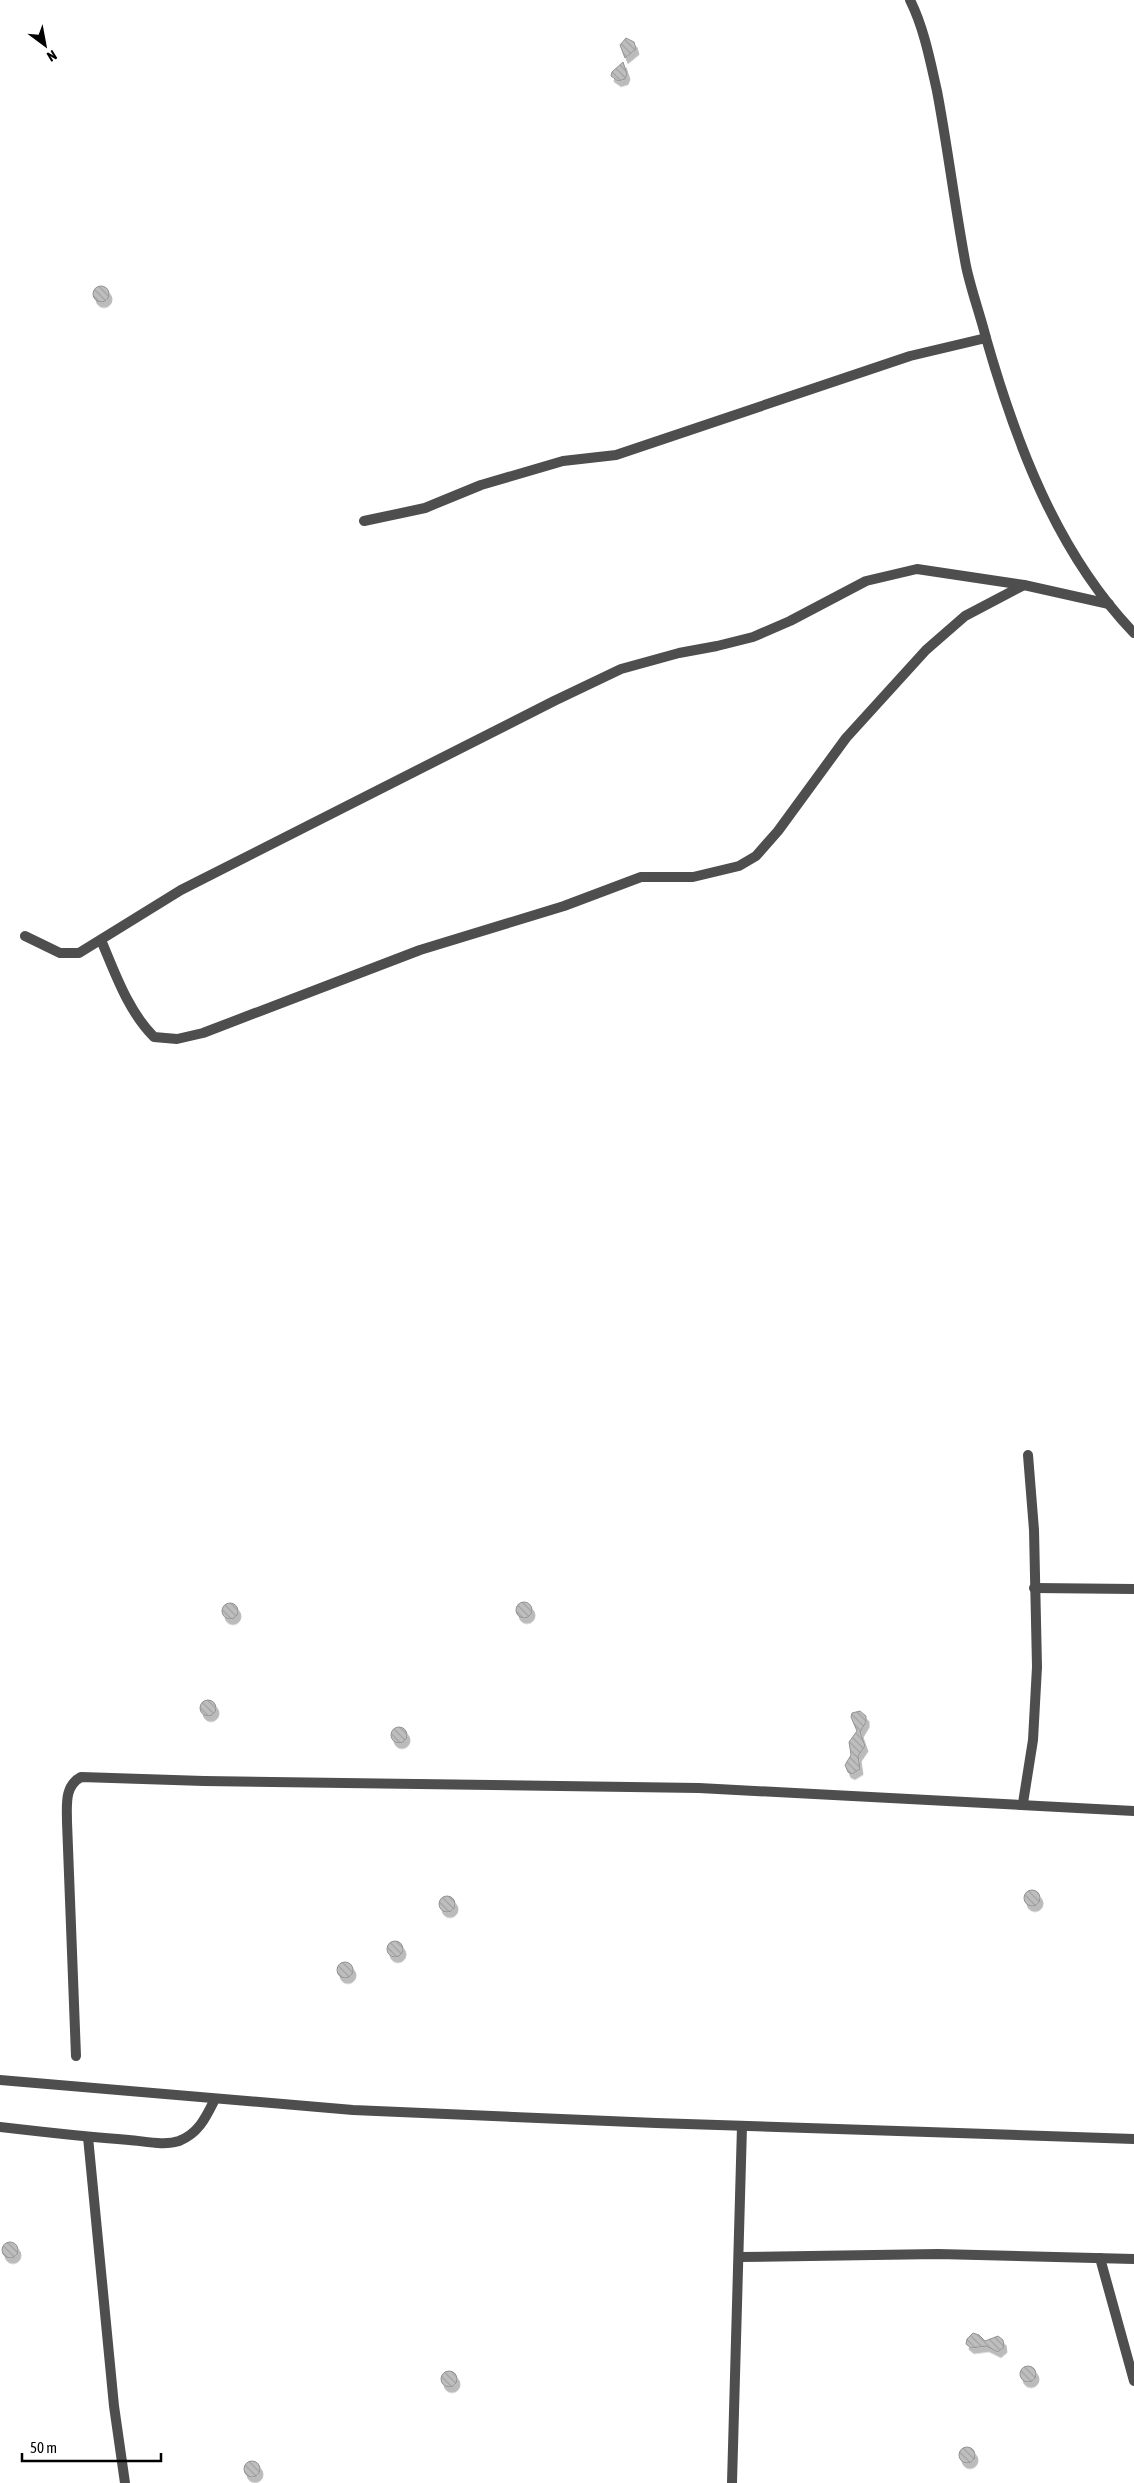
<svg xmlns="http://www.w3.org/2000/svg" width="1134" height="2483" font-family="'Asap Condensed',sans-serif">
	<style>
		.building { fill: url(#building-back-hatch); stroke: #929292; filter: url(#shadow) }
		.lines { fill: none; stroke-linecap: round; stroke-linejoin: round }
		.minor { stroke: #4e4e4e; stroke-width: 10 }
		.tertiary { stroke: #4e4e4e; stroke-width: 10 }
	</style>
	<defs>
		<pattern id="building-back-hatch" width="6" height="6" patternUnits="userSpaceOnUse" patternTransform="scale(1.25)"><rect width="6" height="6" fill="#bebebe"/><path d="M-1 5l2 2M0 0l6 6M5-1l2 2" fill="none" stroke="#a2a2a2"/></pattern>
		<filter id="shadow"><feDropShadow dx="3" dy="5.5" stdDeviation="0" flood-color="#0004"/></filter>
	</defs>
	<rect width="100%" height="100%" fill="#fff"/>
	<g class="building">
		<polygon points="626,38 634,42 636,49 625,58 620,45"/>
		<polygon points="623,62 627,74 625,79 618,81 611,76 612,72"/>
		<circle cx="101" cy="294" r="8"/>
		<circle cx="524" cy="1610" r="8"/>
		<circle cx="230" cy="1611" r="8"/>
		<circle cx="208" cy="1708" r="8"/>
		<polygon points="860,1711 866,1716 866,1722 860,1732 865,1746 858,1756 860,1769 852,1774 848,1772 845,1765 851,1755 849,1742 857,1731 851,1717 852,1713"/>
		<circle cx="399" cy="1735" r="8"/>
		<circle cx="1032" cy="1898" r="8"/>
		<circle cx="447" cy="1904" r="8"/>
		<circle cx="395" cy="1949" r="8"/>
		<circle cx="345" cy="1970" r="8"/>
		<circle cx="10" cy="2250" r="8"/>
		<polygon points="973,2333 979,2335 985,2341 998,2336 1003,2340 1004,2347 998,2352 986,2346 971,2348 966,2344 967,2339"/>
		<circle cx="1028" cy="2374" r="8"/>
		<circle cx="449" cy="2379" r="8"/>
		<circle cx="967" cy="2455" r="8"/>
		<circle cx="252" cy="2469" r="8"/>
	</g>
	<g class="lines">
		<g class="minor">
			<path d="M910,0C924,28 930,60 937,91C948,149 955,208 966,266C971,290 980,314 986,338C1016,443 1057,553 1134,633"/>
			<polyline points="364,521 425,508 481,485 563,461 616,455 910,356 986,338"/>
			<polyline points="25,936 60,953 79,953 181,890 554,701 621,669 679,653 717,646 753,637 790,621 866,581 917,569 1024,585 1109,604"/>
			<path d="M101,940C115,973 128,1011 154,1037L177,1039L203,1033L420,950L564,906L641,877H693L739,866L756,856L778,831L846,738L926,650L965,616L1024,585"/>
			<polyline points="1034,1588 1134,1589"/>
			<polyline points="1023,1803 1033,1740 1037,1667 1034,1530 1028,1455"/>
			<path d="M76,2056L67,1822C67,1806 64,1786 81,1777L204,1781L699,1788L1134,1811"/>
			<path d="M0,2127C43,2132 86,2137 129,2140C144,2141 164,2146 179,2141C199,2133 206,2117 215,2099"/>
			<polyline points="88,2137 114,2406 125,2483"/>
			<polyline points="740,2257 938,2254 1134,2259"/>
			<polyline points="1100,2258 1134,2381"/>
		</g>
		<g class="tertiary">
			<polyline points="0,2080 353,2110 656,2123 1134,2139"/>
			<polyline points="732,2483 742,2126"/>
		</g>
	</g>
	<g transform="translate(45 45) rotate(148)" stroke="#ffffff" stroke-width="4" paint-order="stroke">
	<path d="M0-4L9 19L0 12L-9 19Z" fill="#000000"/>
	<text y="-8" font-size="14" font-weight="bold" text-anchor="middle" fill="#000000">N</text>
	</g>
	<path d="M22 2453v8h139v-8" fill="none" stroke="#000000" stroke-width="2.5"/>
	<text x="30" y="2453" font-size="15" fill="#000000" stroke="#ffffff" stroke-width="4" paint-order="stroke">50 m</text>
</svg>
